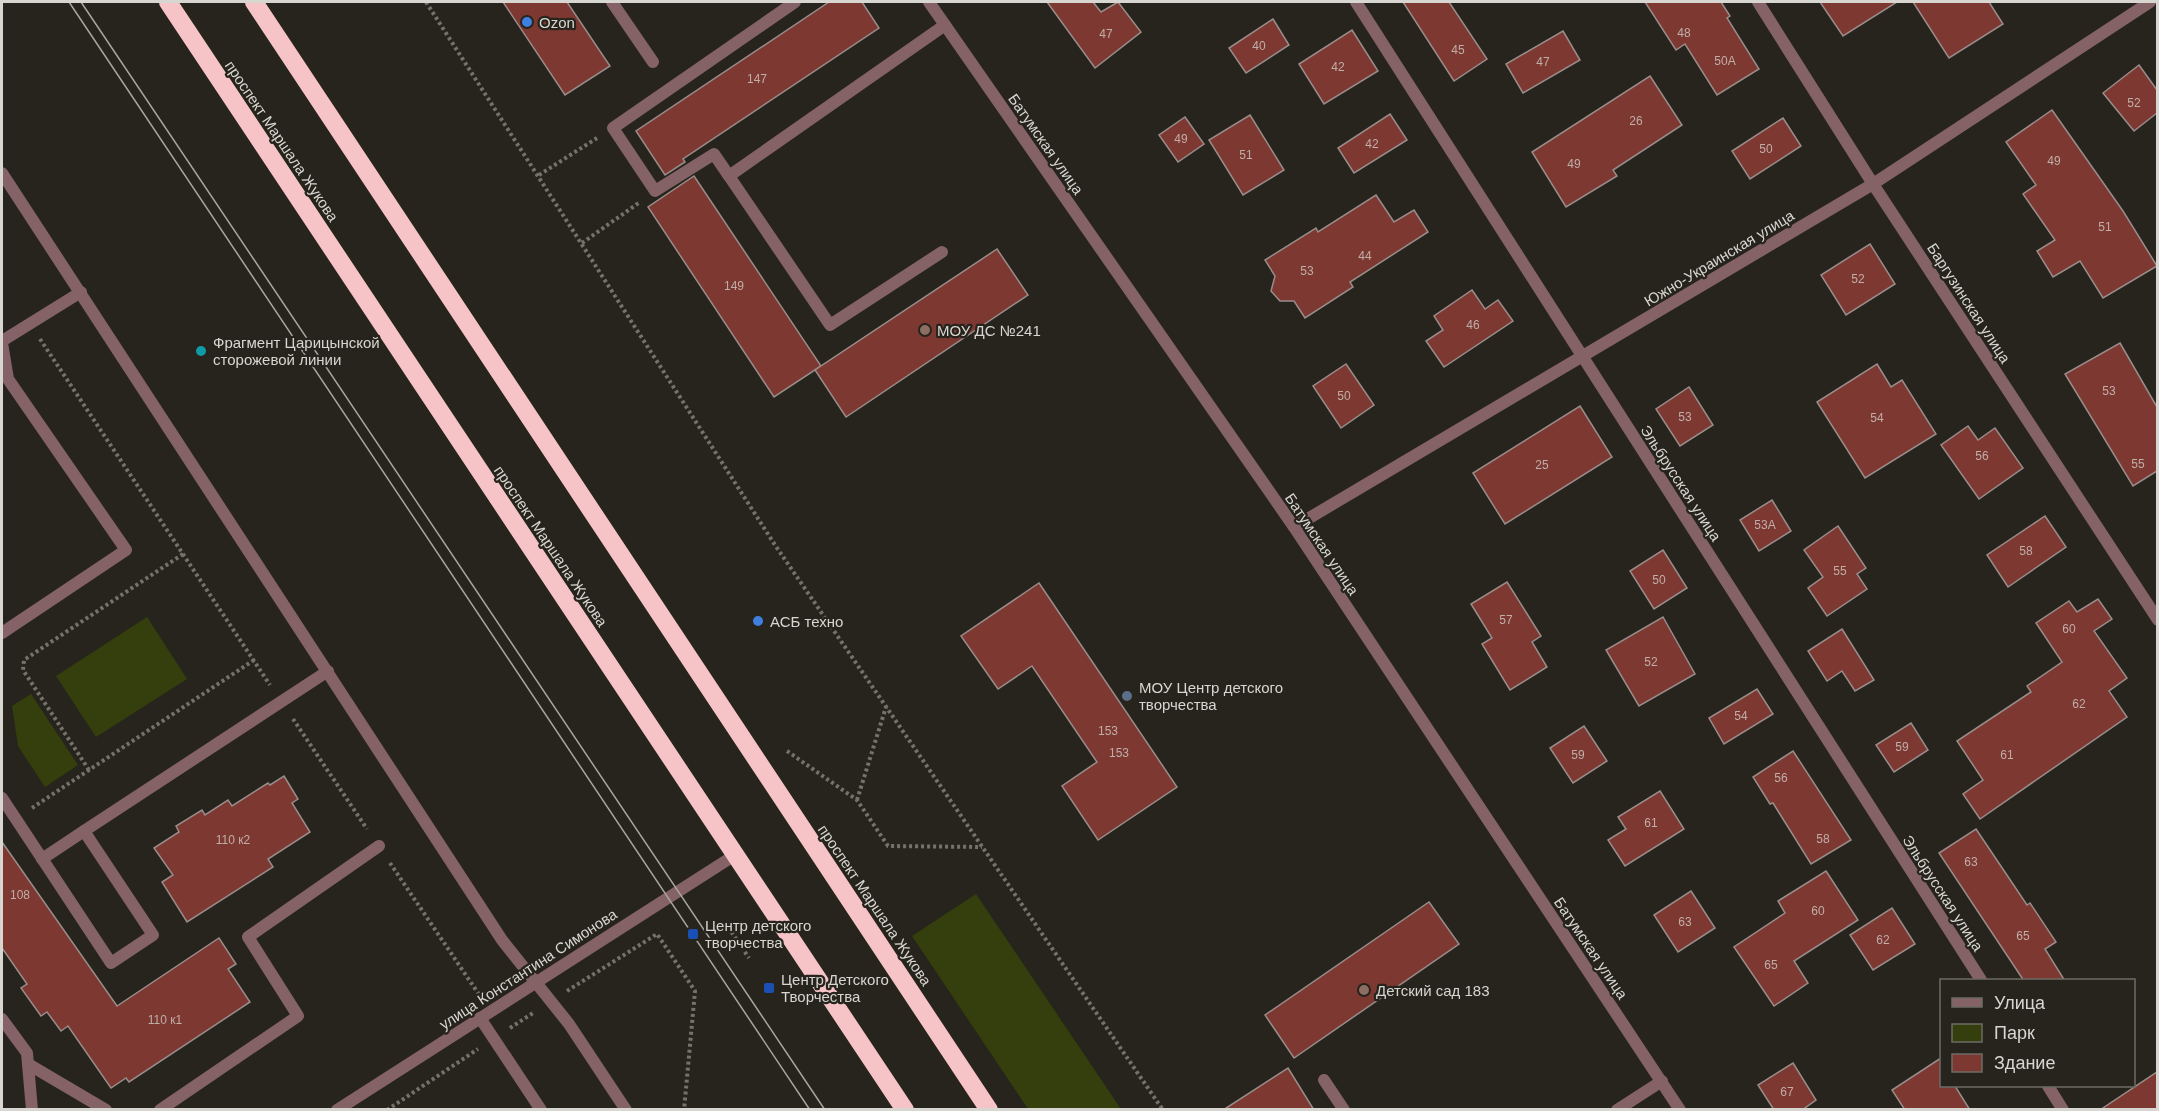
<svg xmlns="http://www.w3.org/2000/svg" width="2159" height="1111" font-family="Helvetica,sans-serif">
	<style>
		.green { fill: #353f0d }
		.building { fill: #7d3832; stroke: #998d8b; stroke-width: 1.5 }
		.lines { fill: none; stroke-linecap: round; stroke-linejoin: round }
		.path { stroke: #74726b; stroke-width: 4; stroke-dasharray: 3 3; stroke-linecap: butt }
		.lane { stroke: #846265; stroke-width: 12 }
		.street { stroke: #846265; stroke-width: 12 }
		.highway { stroke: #f6c3c7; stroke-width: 18 }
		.tram { stroke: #a7a69f; stroke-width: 1.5 }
		.shop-dot { fill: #3f7fe0; stroke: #26241c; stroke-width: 2 }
		.education-dot { fill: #8d6e63; stroke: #26241c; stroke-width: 2 }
		.culture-dot { fill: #0f9aa8; stroke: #26241c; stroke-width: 2 }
		.service-dot { fill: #5c6f8a; stroke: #26241c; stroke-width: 2 }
		.transit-dot { fill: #1a4fb4; stroke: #26241c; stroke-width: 2 }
		.labels { text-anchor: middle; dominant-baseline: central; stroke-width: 4.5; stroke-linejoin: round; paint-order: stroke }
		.number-label { font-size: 12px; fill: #c0aea8 }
		.poi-label { font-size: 15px; fill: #d7d6d0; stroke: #26241c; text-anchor: start }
		.street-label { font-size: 15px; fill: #d7d6d0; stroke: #26241c }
	</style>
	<rect width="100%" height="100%" fill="#26241c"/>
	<g class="green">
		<polygon points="147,617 187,679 96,737 56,676"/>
		<polygon points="31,694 78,765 45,787 18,746 12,706"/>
		<polygon points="976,894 1121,1109 1028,1109 912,936"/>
	</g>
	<g class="building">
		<polygon points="503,2 567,2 610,66 565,95"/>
		<polygon points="829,2 862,2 879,28 683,159 685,162 665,175 636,131"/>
		<polygon points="1047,2 1093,2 1101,12 1118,2 1141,32 1095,68"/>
		<polygon points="1403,2 1449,2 1487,59 1454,81"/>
		<polygon points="1645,2 1721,2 1730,16 1727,18 1759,69 1717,95 1685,44 1676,50"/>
		<polygon points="1820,2 1897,2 1843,36"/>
		<polygon points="1913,2 1989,2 2003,24 1949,58"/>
		<polygon points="1273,19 1289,45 1246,73 1229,48"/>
		<polygon points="1352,30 1378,71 1324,104 1299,64"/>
		<polygon points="1563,31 1580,60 1523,93 1506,64"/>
		<polygon points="2139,65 2157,90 2157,113 2134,131 2103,93"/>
		<polygon points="1650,76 1682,125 1613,170 1617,176 1566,207 1532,152"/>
		<polygon points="2052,110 2123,211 2157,266 2103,298 2080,261 2053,277 2037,251 2055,240 2023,194 2036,185 2006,142"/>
		<polygon points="1390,114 1407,140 1354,173 1338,148"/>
		<polygon points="1250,115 1284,170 1243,195 1209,140"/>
		<polygon points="1185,117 1204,144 1178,162 1159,135"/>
		<polygon points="1783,118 1801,146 1750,179 1732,151"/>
		<polygon points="694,176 821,366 774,397 648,207"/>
		<polygon points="1376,195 1394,222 1414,210 1428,232 1350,282 1353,287 1305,318 1294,301 1280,301 1271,291 1275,276 1265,260 1316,228 1318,232"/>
		<polygon points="1870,244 1895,284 1846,315 1821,275"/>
		<polygon points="997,249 1028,295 846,417 815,370"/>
		<polygon points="1472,290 1485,309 1498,300 1513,321 1444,367 1426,341 1443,330 1434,316"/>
		<polygon points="2120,343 2157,407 2157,471 2133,486 2065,374"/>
		<polygon points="1346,364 1374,405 1341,428 1313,386"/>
		<polygon points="1877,364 1891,387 1902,380 1936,434 1865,478 1817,402"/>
		<polygon points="1689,387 1713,425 1680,446 1656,409"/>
		<polygon points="1580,406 1612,457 1505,524 1473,473"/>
		<polygon points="1968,426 1978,440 1995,428 2023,468 1979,499 1941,445"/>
		<polygon points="1772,500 1791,531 1759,551 1740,520"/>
		<polygon points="2045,516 2066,547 2008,587 1987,555"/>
		<polygon points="1838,526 1866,568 1857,574 1867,589 1827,616 1808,588 1823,577 1804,550"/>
		<polygon points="1663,550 1687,588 1654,609 1630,571"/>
		<polygon points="1507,582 1541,636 1532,642 1547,667 1510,690 1482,644 1492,638 1471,604"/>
		<polygon points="1039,583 1177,787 1098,840 1062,786 1097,762 1032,666 998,689 961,636"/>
		<polygon points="2098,599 2112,619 2094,631 2127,678 2109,691 2127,717 1980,819 1963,794 1983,780 1957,741 2031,692 2027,686 2062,662 2036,623 2069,601 2077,612"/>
		<polygon points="1663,617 1695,674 1639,706 1606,650"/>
		<polygon points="1842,629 1874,680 1855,691 1842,671 1827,681 1808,651"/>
		<polygon points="1757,689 1773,714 1724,744 1709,718"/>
		<polygon points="1911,723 1928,750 1894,772 1876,745"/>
		<polygon points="1584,726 1607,761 1573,783 1550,748"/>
		<polygon points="1793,751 1851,840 1811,864 1773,803 1770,804 1753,777"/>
		<polygon points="284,776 298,799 292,803 310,832 268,859 273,867 187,922 162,882 173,875 154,848 179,832 176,826 202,810 205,815 228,800 232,806 268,783 270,785"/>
		<polygon points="1660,791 1684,829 1625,866 1608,840 1626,829 1618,817"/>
		<polygon points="1976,829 2027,905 2030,903 2056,942 2045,949 2065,981 2024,981 1939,853"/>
		<polygon points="2,842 117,1006 219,938 236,964 228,969 250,1002 129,1082 126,1078 111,1088 68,1026 61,1031 47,1012 41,1016 21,988 27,984 2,948"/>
		<polygon points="1826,871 1858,920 1794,961 1808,983 1774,1006 1734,947 1785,913 1778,901"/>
		<polygon points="1691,891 1715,928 1678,952 1654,915"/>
		<polygon points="1429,902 1459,944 1294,1058 1265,1015"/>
		<polygon points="1892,908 1915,944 1873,970 1850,935"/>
		<polygon points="1941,1058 1941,1086 1955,1086 1970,1110 1905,1110 1892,1090"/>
		<polygon points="1793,1063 1816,1100 1802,1110 1774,1110 1758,1085"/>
		<polygon points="1288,1068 1314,1110 1223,1110"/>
		<polygon points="2157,1072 2157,1110 2100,1110"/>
	</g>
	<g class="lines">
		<g class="path">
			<polyline points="426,2 775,545 1163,1110"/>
			<polyline points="539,175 597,138"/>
			<polyline points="582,243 640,202"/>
			<polyline points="40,339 270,685"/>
			<polyline points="293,719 367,829"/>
			<polyline points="787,751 857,800 888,846 982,847"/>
			<polyline points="89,770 23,670 24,660 183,554"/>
			<polyline points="857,800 886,707"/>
			<polyline points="32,808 254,660"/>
			<polyline points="390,863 480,996"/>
			<polyline points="728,927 749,958"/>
			<polyline points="567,991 657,934 695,991 684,1110"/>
			<polyline points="510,1028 533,1013"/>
			<polyline points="387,1110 478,1049"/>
		</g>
		<g class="lane">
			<polyline points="612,2 653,62"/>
			<polyline points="2,173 502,940 569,1024 626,1110"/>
			<polyline points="729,176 714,154 655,191 613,128 795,2"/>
			<polyline points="942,252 830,325 729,176 945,25"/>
			<polyline points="2,341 81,292"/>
			<polyline points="2,343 8,379 126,550 2,633"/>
			<polyline points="2,798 111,963 153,935 84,831 328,671"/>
			<polyline points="42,859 84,831"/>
			<polyline points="480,1018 541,1110"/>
			<polyline points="2,1019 27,1053 32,1110"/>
			<polyline points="28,1064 106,1110"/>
			<polyline points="1324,1080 1344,1110"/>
			<polyline points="160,1110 298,1016 248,937 379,846"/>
			<polyline points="1617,1110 1662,1081"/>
		</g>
		<g class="street">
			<polyline points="929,2 1294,527 1680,1110"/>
			<polyline points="1356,2 1981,980"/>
			<polyline points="1758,2 1873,184 2158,620"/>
			<polyline points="1294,527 1873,184 2150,2"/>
			<polyline points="2048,1086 2063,1110"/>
			<polyline points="337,1110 735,855"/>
		</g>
		<g class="highway">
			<polyline points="168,2 905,1110"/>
			<polyline points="254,2 989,1110"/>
		</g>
		<g class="tram">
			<polyline points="69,2 810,1110"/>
			<polyline points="81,2 825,1110"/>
		</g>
	</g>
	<g class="shop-dot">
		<circle cx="527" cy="22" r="6"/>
		<circle cx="758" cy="621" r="6"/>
	</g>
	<g class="education-dot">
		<circle cx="925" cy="330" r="6"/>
		<circle cx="1364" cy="990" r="6"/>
	</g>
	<circle class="culture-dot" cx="201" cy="351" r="6"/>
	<circle class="service-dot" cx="1127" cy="696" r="6"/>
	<g class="transit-dot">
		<rect x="687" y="928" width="12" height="12" rx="3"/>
		<rect x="763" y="982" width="12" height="12" rx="3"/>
	</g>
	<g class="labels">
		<g class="number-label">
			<text x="1684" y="33">48</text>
			<text x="1106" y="34">47</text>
			<text x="1259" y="46">40</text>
			<text x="1458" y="50">45</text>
			<text x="1725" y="61">50А</text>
			<text x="1543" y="62">47</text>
			<text x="1338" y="67">42</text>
			<text x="757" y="79">147</text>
			<text x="2134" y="103">52</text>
			<text x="1636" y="121">26</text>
			<text x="1181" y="139">49</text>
			<text x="1372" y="144">42</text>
			<text x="1766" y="149">50</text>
			<text x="1246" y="155">51</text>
			<text x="2054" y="161">49</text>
			<text x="1574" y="164">49</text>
			<text x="2105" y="227">51</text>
			<text x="1365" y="256">44</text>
			<text x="1307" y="271">53</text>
			<text x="1858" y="279">52</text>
			<text x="734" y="286">149</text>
			<text x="1473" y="325">46</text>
			<text x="2109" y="391">53</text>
			<text x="1344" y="396">50</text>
			<text x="1685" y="417">53</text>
			<text x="1877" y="418">54</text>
			<text x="1982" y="456">56</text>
			<text x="2138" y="464">55</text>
			<text x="1542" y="465">25</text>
			<text x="1765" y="525">53А</text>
			<text x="2026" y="551">58</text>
			<text x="1840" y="571">55</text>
			<text x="1659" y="580">50</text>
			<text x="1506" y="620">57</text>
			<text x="2069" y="629">60</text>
			<text x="1651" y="662">52</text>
			<text x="2079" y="704">62</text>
			<text x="1741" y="716">54</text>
			<text x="1108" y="731">153</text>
			<text x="1902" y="747">59</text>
			<text x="1119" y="753">153</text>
			<text x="1578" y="755">59</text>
			<text x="2007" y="755">61</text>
			<text x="1781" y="778">56</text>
			<text x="1651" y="823">61</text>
			<text x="1823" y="839">58</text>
			<text x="233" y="840">110 к2</text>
			<text x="1971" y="862">63</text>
			<text x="20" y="895">108</text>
			<text x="1818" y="911">60</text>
			<text x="1685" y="922">63</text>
			<text x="2023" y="936">65</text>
			<text x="1883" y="940">62</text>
			<text x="1771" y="965">65</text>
			<text x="165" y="1020">110 к1</text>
			<text x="1787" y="1092">67</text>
		</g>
		<g class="poi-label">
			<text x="539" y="22">Ozon</text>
			<text x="937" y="330">МОУ ДС №241</text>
			<text x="213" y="342">Фрагмент Царицынской<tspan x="213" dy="17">сторожевой линии</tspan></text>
			<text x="770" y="621">АСБ техно</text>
			<text x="1139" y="687">МОУ Центр детского<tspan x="1139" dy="17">творчества</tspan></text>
			<text x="705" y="925">Центр детского<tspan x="705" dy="17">творчества</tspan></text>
			<text x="781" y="979">Центр Детского<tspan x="781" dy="17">Творчества</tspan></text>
			<text x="1376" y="990">Детский сад 183</text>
		</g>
		<g class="street-label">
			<text transform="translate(282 141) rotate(56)">проспект Маршала Жукова</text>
			<text transform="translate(1046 144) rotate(55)">Батумская улица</text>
			<text transform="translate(1719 258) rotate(-31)">Южно-Украинская улица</text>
			<text transform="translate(1969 303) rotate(57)">Баргузинская улица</text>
			<text transform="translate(1681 483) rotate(57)">Эльбрусская улица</text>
			<text transform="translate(1322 544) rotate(56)">Батумская улица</text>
			<text transform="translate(551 546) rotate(56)">проспект Маршала Жукова</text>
			<text transform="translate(1943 893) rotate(57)">Эльбрусская улица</text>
			<text transform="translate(875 905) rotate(56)">проспект Маршала Жукова</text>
			<text transform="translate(1591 948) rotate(56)">Батумская улица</text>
			<text transform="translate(528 969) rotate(-33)">улица Константина Симонова</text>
		</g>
	</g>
	<rect width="2159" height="1111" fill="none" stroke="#d7d6d0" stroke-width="6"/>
	<rect x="1940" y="979" width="195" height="108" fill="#26241c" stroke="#6d6b64" stroke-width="1.5"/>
	<rect x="1952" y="998" width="30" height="9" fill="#846265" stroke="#6d6b64" stroke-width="1.5"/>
	<text x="1994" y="1009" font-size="18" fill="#d7d6d0">Улица</text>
	<rect x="1952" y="1024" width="30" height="18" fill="#353f0d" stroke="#6d6b64" stroke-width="1.5"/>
	<text x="1994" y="1039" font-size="18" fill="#d7d6d0">Парк</text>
	<rect x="1952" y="1054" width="30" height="18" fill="#7d3832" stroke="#6d6b64" stroke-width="1.5"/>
	<text x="1994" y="1069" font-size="18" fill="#d7d6d0">Здание</text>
</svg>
